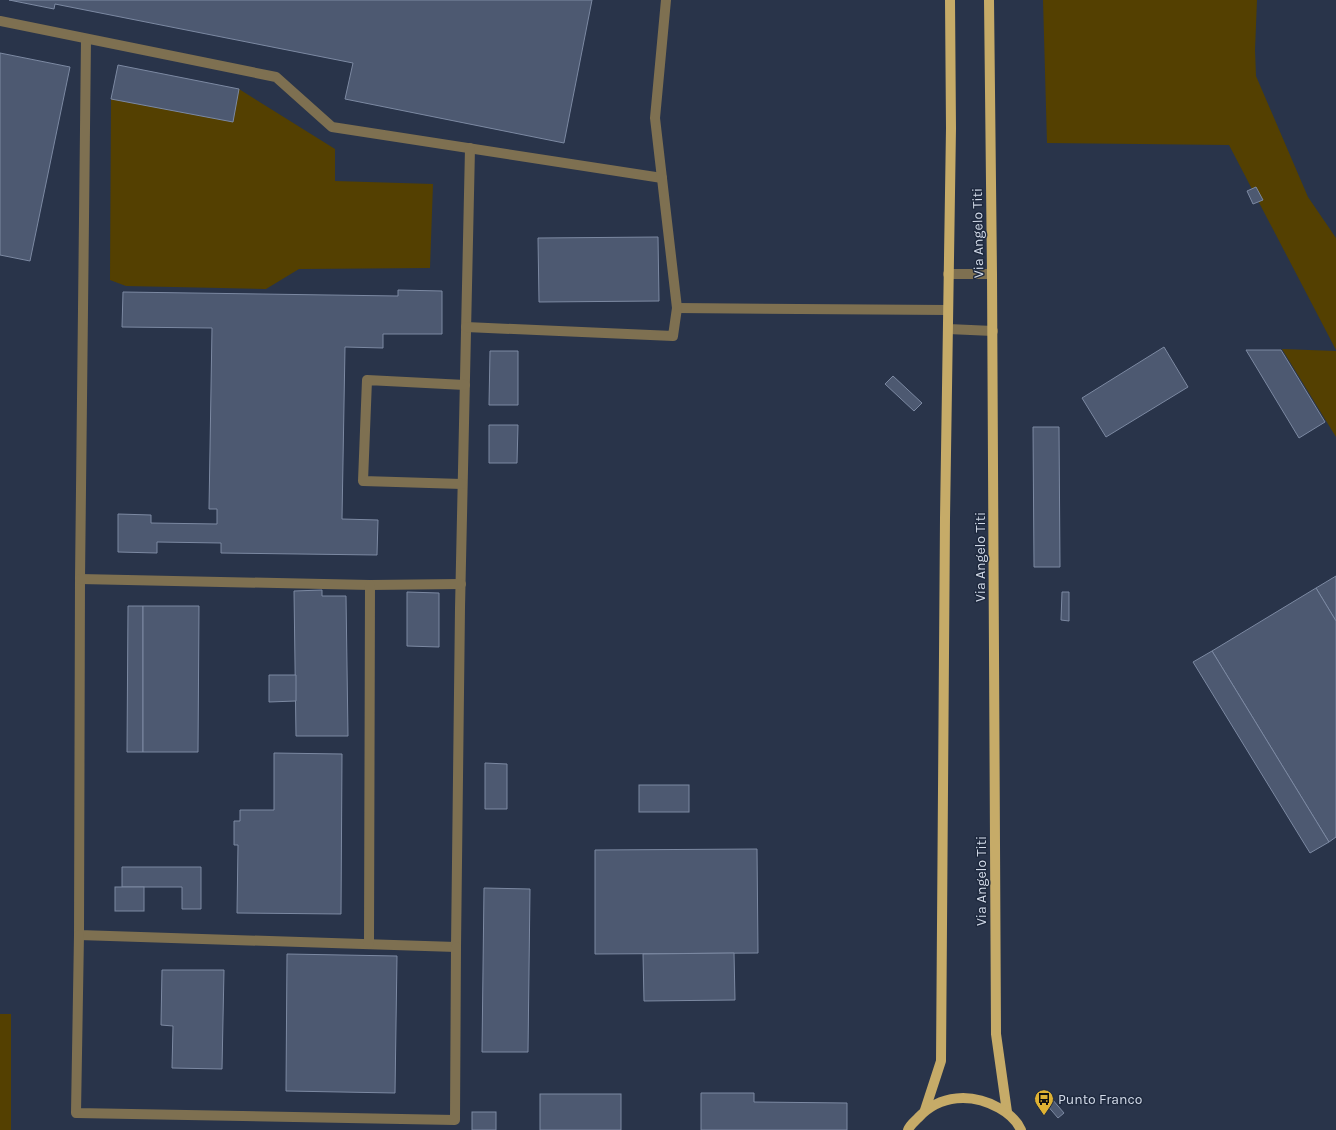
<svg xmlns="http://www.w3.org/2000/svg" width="1336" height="1130" font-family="Karla,sans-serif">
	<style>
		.green { fill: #544001 }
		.building { fill: #4d5971; stroke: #7c89a2 }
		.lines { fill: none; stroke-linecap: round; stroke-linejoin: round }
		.minor { stroke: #7e7051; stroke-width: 10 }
		.major { stroke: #c6ab68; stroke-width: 10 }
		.labels { text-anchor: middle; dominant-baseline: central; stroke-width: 3; stroke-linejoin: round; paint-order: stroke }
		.street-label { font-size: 14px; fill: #d3dbe9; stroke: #1f2a3f }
		.poi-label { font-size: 14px; fill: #d3dbe9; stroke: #1f2a3f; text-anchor: start }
	</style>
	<rect width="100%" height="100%" fill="#29344a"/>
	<g class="green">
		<polygon points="1043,0 1257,0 1255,50 1256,76 1308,197 1336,238 1336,350 1229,145 1047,143"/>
		<polygon points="239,89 335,149 335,181 433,184 430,268 299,269 266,289 126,286 110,280 111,99 233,122"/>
		<polygon points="1282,349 1336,351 1336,437"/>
		<rect x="0" y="1014" width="11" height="116"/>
	</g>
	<g class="building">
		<polygon points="9,0 592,0 564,143 345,99 353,63 55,4 54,9"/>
		<polygon points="0,53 70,67 30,261 0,255"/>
		<polygon points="118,65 239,89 233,122 111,99"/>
		<polygon points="1256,187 1263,200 1253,204 1247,191"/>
		<polygon points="658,237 659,301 539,302 538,238"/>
		<polygon points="398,290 442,291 442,334 383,334 383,348 345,347 342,519 378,520 377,555 221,553 221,543 157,542 157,553 118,552 118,514 151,515 151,523 217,524 217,509 209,509 212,328 122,327 123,292 398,296"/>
		<polygon points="1164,347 1188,387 1106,437 1082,398"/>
		<polygon points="1246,350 1281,350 1325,422 1299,438"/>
		<polygon points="490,351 518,351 518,405 489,405"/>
		<polygon points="893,376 922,403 914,411 885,384"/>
		<polygon points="489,425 518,425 517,463 489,463"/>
		<polygon points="1033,427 1059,427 1060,567 1034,567"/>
		<polygon points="1336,576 1336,621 1316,588"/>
		<polygon points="1316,588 1336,621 1336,837 1329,842 1212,651"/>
		<polygon points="322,590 322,596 346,596 348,736 296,736 294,591"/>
		<polygon points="407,592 439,593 439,647 407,646"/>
		<polygon points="1062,592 1069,592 1069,621 1061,620"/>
		<polygon points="128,606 143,606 143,752 127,752"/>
		<polygon points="143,606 199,606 198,752 143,752"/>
		<polygon points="1212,651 1329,842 1310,853 1193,662"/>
		<polygon points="269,675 296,675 296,701 269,702"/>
		<polygon points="274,753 342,754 341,914 237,913 238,845 234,845 234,821 240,821 240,810 274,810"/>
		<polygon points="485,763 507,764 507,809 485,809"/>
		<rect x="639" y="785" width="50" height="27"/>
		<polygon points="757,849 758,953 595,954 595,850"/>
		<polygon points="122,867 201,867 201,909 182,909 182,887 122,887"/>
		<rect x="115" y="887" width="29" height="24"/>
		<polygon points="484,888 530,889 528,1052 482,1052"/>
		<polygon points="734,953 735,1000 644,1001 643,954"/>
		<polygon points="287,954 397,956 395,1093 286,1091"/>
		<polygon points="162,970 224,970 222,1069 172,1068 173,1026 161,1025"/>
		<polygon points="701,1093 754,1093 754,1102 847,1103 847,1130 701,1130"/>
		<rect x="540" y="1094" width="81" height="36"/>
		<polygon points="1052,1099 1064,1113 1058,1118 1046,1104"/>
		<rect x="472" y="1112" width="24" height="18"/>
	</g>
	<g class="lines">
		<g class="minor">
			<polyline points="0,21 276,77 332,127 662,178"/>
			<polyline points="86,39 80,579 79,935 456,947 460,608 470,148"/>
			<polyline points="948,274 992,274"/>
			<polyline points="677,308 948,310"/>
			<polyline points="466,327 673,336 677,308 655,118 666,0"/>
			<polyline points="948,329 993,331"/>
			<polyline points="462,484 363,481 367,380 465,385"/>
			<polyline points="80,579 370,585 461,584"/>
			<polyline points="79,935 76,1113 455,1120 456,947"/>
			<polyline points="369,944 370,585"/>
		</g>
		<g class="major">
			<polyline points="989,0 992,274 996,1034 1007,1112"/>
			<polyline points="925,1110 941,1061 945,518 951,128 950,0"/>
			<path d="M908,1130C910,1125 914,1122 918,1118C940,1094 972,1093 999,1108C1008,1113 1017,1121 1021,1130"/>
		</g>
	</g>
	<defs>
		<symbol id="bus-pin" viewBox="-11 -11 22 30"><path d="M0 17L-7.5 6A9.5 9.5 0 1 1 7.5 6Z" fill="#deb133" stroke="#1f2a3f"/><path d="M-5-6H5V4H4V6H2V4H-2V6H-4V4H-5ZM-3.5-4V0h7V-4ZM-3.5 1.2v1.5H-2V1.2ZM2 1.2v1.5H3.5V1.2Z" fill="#111"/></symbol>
	</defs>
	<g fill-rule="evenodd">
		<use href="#bus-pin" x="1033" y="1088" width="22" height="30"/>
	</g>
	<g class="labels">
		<g class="street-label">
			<text transform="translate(978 233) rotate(-91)">Via Angelo Titi</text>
			<text transform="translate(980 557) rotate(-90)">Via Angelo Titi</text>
			<text transform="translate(981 881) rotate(-90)">Via Angelo Titi</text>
		</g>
		<g class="poi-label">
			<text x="1058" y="1099">Punto Franco</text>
		</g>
	</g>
</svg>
